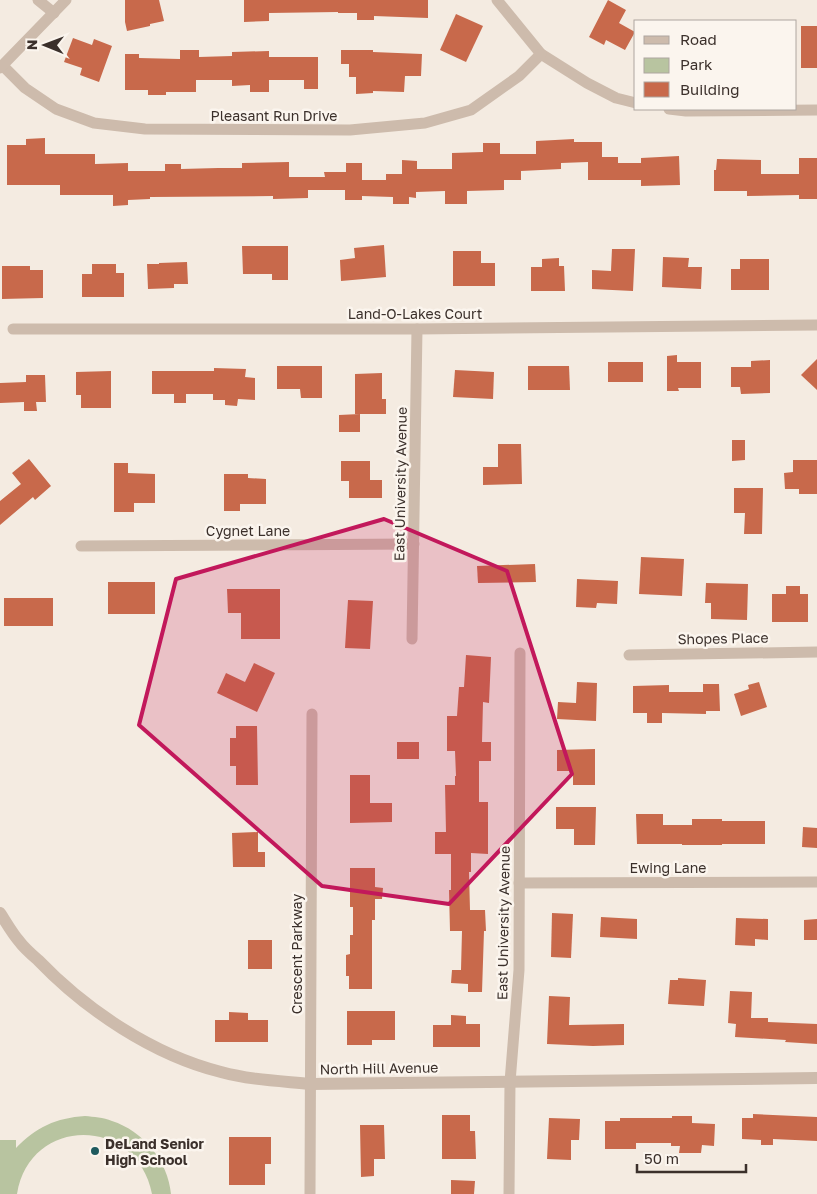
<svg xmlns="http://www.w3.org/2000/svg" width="817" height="1194" font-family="'Golos Text',sans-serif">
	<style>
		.green { fill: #b8c4a0 }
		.building { fill: #c8694b }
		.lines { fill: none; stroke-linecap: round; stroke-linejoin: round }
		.minor { stroke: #cdbbac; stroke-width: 11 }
		.tertiary { stroke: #cdbbac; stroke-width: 12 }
		.marked { fill: #c2185b; fill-opacity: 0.2; stroke: #c2185b; stroke-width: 4; stroke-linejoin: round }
		.poi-dot { fill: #1f5a5e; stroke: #fbf5ee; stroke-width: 2 }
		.labels { text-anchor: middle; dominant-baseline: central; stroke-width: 5; stroke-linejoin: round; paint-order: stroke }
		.street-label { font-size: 14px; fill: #3b302b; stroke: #fbf5ee }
		.poi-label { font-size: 14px; font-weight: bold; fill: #3b302b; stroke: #fbf5ee; text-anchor: start }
	</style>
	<rect width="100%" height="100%" fill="#f4ebe1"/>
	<path class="green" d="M85,1116C94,1117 103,1117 112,1121C143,1131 168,1161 171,1194H152C137,1116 30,1115 17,1194H0V1140H16V1148C36,1127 56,1118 85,1116Z"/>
	<g class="building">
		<polygon points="125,0 159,0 164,21 150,24 150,26 127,31 125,22"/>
		<polygon points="244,0 428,0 428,18 374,16 374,20 357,20 357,13 338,13 338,12 269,13 269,21 244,22"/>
		<polygon points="608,0 626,10 619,23 635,32 625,50 606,40 604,45 589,37"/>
		<polygon points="456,14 483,26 466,62 440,50"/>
		<rect x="801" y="26" width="16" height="42"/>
		<polygon points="73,38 92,45 94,39 112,46 99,82 80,75 82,68 64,62"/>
		<polygon points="180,50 199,50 199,57 232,56 232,52 269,51 269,57 318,57 318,89 304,89 304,80 269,80 269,92 250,92 250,85 232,86 232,80 196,80 196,92 166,92 166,95 148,95 148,90 125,90 125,54 139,54 139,58 180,59"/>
		<polygon points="341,50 373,50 373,52 422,54 421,76 405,76 404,92 373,91 373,93 356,94 356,77 349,77 349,64 341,64"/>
		<polygon points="45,138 45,154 95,154 95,164 128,163 128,171 165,171 165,164 181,164 181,169 218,168 242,168 242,163 289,162 289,177 325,177 324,172 346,172 346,163 362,163 362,180 386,180 386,174 402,174 402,160 417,161 417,169 452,169 452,153 483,152 483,143 500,143 500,154 536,154 536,141 574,139 574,142 602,142 602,157 618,157 618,163 641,163 641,158 679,156 680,185 641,186 641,180 588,180 588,162 561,163 561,169 521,171 521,180 504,180 504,190 467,191 467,204 445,204 445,191 416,192 416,198 409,197 409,204 393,204 393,197 362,196 362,200 345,200 345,190 308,190 308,198 273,199 273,196 150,197 150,199 128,200 128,205 113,206 113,195 60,195 60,185 7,185 7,145 26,145 26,139"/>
		<polygon points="799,158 817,158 817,199 799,199 799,195 747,196 747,191 714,191 714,170 716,170 717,159 761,160 761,174 799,174"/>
		<polygon points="384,245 386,277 341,281 340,260 355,258 354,248"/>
		<polygon points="242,246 288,246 288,280 272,280 272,274 243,274"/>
		<polygon points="612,249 635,249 633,291 592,289 592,270 611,271"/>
		<polygon points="453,251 481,251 481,263 495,263 495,286 453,286"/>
		<polygon points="663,257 689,258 688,267 702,267 701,289 662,287"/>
		<polygon points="559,258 559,266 564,266 565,291 531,291 531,267 542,267 542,259"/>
		<polygon points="740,259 769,259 769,290 731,290 731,269 740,269"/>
		<polygon points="187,262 188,284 174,284 174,288 148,289 147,264 159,264 159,263"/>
		<polygon points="92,264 116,264 116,273 124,273 124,297 82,297 82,274 92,274"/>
		<polygon points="2,266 30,266 30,270 43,270 43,298 2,299"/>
		<polygon points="677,355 677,362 701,362 701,388 678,388 679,391 667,391 667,356"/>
		<polygon points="817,359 817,390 801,375"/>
		<polygon points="770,360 770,393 741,394 740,387 731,387 731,367 751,367 751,361"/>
		<rect x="608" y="362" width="35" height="20"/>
		<polygon points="277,366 322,366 322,398 301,398 300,389 277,389"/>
		<polygon points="528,366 569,366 570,390 528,390"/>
		<polygon points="214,368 246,369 245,377 255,378 255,400 238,399 237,406 225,405 225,400 213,400 213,394 186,394 186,403 174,403 174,394 152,394 152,371 214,371"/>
		<polygon points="455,370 494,372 493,399 453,397"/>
		<polygon points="111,371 111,408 81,408 81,395 76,395 76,372"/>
		<polygon points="382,373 382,399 386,399 386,414 355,414 355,374"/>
		<polygon points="26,375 45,375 46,402 36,402 37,411 24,411 24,402 0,403 0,383 26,382"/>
		<polygon points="360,414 360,432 339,432 339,415"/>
		<polygon points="732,440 745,440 745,460 732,461"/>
		<polygon points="498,444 521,444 522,484 483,485 483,467 498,467"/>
		<polygon points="29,459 51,486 35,500 33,497 0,525 0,501 21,484 12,473"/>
		<polygon points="793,460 817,460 817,494 799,494 799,489 785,489 784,473 793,472"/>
		<polygon points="341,461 370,461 370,480 382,480 382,498 349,498 349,481 341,481"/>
		<polygon points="114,463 128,463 128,473 155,474 155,503 134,503 134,512 114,512"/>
		<polygon points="224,474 248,474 248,478 266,479 266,504 240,504 240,511 224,511"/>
		<polygon points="734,488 763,488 762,534 744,534 745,513 734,513"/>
		<polygon points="641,557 684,559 682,596 639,594"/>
		<polygon points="535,564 536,582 478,583 477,566"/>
		<polygon points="577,579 618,581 617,604 597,603 596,608 576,607"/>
		<rect x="108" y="582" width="47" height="32"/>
		<polygon points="706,583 748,584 747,620 711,619 711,603 705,603"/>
		<polygon points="786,586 800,586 800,594 808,594 808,622 772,622 772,594 786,594"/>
		<polygon points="227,589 280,589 280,639 241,639 241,613 228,613"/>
		<rect x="4" y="598" width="49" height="28"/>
		<polygon points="348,600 373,601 370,649 345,648"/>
		<polygon points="466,655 491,657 489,703 483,702 482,742 491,742 491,761 479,761 479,802 488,802 488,854 471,853 471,872 469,872 470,910 485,910 486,931 484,931 482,992 468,992 468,984 451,983 452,970 461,970 462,931 450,931 449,890 451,890 451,854 435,854 435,832 446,832 445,785 455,785 455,776 456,776 455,751 447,751 447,716 457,716 459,687 464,687"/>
		<polygon points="254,663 275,673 257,712 217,693 226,673 245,682"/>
		<polygon points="577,682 597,683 596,721 557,719 558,702 576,703"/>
		<polygon points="759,682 767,707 741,716 734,694 749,689 748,685"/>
		<polygon points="703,684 719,684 720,711 706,711 706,714 662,713 662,723 647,723 647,713 633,713 633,686 669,685 669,692 703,692"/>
		<polygon points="236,726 257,726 258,785 236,785 236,766 230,766 230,738 236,738"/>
		<rect x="397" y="742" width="22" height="17"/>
		<polygon points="595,749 595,785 573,785 573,771 557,771 557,750"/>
		<polygon points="350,775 370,775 370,803 392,803 392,822 350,823"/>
		<polygon points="556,807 596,807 595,845 574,845 574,829 556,829"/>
		<polygon points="636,814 663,814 663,825 692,825 692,819 722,819 722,821 765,821 765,844 722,844 722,845 682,845 682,844 637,844"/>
		<polygon points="803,827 817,828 817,848 802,847"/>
		<polygon points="258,832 258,852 265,852 265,867 233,867 232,833"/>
		<polygon points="350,868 375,868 375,887 383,888 382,899 375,899 375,920 372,920 372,989 349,989 349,976 346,976 346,955 350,954 350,935 353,935 353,907 350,907"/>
		<polygon points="552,913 573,914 571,958 551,957"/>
		<polygon points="601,917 637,919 637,939 600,937"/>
		<polygon points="736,918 768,919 768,940 755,939 755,946 735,945"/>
		<polygon points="817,919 817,940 804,940 804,920"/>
		<rect x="248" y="940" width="24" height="29"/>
		<polygon points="678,978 706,980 704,1006 668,1004 670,980 678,980"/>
		<polygon points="730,991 752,992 751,1018 768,1018 768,1022 817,1024 817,1044 785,1042 786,1040 735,1037 736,1024 728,1023"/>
		<polygon points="549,996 570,997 569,1025 624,1024 624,1045 593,1046 547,1044"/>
		<polygon points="347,1011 395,1011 395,1040 372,1040 372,1045 347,1045"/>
		<polygon points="229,1012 248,1013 248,1020 268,1020 268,1042 215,1042 215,1020 229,1020"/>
		<polygon points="451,1015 466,1016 466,1024 480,1024 480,1047 433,1047 433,1025 451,1025"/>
		<polygon points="753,1114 817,1117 817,1141 773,1139 773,1145 761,1145 761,1140 742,1139 742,1118 753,1118"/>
		<polygon points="442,1115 470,1115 470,1131 475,1131 476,1159 442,1159"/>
		<polygon points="672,1116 692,1116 692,1123 715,1124 714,1146 702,1145 701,1153 679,1153 680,1146 671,1146 671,1143 636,1143 636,1149 605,1149 605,1121 620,1121 620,1118 672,1118"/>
		<polygon points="549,1118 580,1119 579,1140 571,1140 571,1160 547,1159"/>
		<polygon points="360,1125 384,1125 385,1159 374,1159 374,1176 361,1177"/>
		<polygon points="229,1137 271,1137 271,1164 265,1164 265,1185 229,1185"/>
		<polygon points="451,1180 475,1181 474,1194 451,1194"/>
	</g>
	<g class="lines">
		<g class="minor">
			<polyline points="38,0 54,13"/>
			<polyline points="497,0 541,54 587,83 616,98 636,103"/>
			<polyline points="3,66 25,88 56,109 94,123 145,129 350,130 425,123 471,110 519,76 541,54"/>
			<polyline points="0,68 66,0"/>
			<polyline points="669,109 686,111 817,110"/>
			<polyline points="13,329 417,329 817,325"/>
			<polyline points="81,546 414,544"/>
			<polyline points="412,639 417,329"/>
			<polyline points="629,655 817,652"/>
			<polyline points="519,883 817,882"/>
			<polyline points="310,1194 312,714"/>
			<polyline points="509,1194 510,1082 519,970 520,653"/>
		</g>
		<path class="tertiary" d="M0,913C6,922 12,933 19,941C24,948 31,954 38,960C86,1010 153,1055 221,1072C250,1080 281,1081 311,1084L817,1078"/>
	</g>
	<path class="marked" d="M384,519L507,571L572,774L449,904L322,886L139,725L176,579Z"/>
	<circle class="poi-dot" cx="95" cy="1151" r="5"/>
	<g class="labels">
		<g class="street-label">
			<text x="274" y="115">Pleasant Run Drive</text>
			<text x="415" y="313">Land-O-Lakes Court</text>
			<text transform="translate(400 484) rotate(-89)">East University Avenue</text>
			<text x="248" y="530">Cygnet Lane</text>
			<text transform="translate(723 638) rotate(-1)">Shopes Place</text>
			<text x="668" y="867">Ewing Lane</text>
			<text transform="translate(503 923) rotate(-89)">East University Avenue</text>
			<text transform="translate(296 954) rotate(-90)">Crescent Parkway</text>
			<text transform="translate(379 1068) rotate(-1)">North Hill Avenue</text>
		</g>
		<g class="poi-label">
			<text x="105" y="1143">DeLand Senior<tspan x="105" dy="16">High School</tspan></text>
		</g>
	</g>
	<rect x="634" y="20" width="162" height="90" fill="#fbf5ee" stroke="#aea6a0"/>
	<rect x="644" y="36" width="25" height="8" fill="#cdbbac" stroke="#aea6a0"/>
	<text x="680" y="45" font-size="15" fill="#3b302b">Road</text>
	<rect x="644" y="58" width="25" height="15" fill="#b8c4a0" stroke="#aea6a0"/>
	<text x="680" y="70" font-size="15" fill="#3b302b">Park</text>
	<rect x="644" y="82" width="25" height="15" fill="#c8694b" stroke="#aea6a0"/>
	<text x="680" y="95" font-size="15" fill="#3b302b">Building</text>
	<g transform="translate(45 45) rotate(271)" stroke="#fbf5ee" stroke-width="4" paint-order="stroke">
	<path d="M0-4L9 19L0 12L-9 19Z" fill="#3b302b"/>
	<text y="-8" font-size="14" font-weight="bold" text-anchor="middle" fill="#3b302b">N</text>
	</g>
	<path d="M637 1164v8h109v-8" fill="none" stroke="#3b302b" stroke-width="2.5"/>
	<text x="644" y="1164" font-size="15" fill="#3b302b" stroke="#fbf5ee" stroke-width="4" paint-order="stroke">50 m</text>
</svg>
